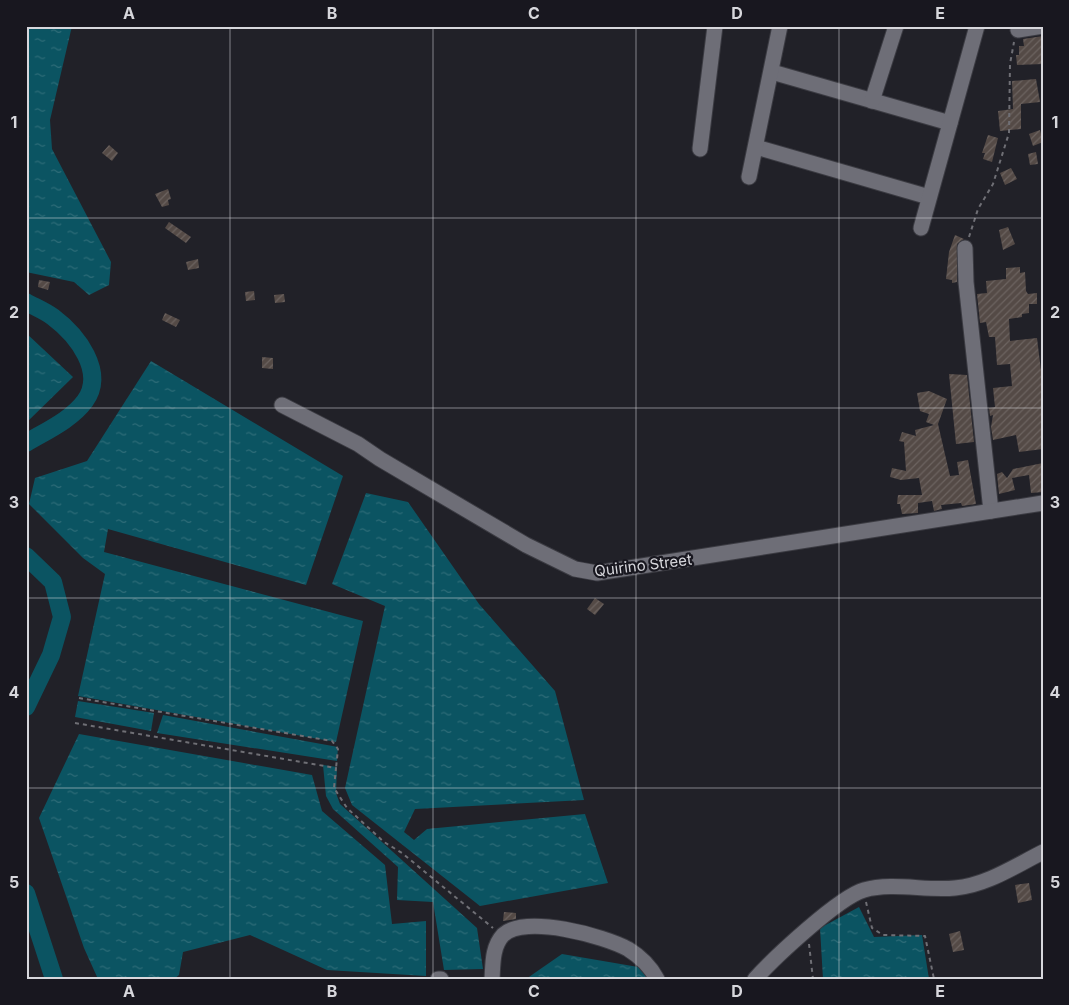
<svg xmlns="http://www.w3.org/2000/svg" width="1069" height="1005" font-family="Inter,sans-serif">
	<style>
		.water { fill: url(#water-ripples) }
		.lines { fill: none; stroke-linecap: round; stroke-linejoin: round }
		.river { stroke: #0b5462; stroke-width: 18 }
		.building { fill: url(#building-hatch) }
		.minor-casing { stroke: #3b3b42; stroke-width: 17 }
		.path { stroke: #6f6f75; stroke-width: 2; stroke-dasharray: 4 4; stroke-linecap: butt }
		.minor { stroke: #6e6e77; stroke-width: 15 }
		.grid { fill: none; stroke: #d7d7dc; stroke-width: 1; stroke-opacity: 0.55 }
		.labels { text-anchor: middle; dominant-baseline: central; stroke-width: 4.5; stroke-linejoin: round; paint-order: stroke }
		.street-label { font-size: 15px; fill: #d7d7dc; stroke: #18171f }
		.neatline { fill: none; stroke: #d7d7dc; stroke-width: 2 }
		.grid-label { font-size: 16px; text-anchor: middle; font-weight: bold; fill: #d7d7dc }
	</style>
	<defs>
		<pattern id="water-ripples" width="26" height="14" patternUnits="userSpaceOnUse" patternTransform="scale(1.25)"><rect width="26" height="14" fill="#0b5462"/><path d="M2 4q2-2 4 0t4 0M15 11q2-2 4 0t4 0" fill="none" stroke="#2e6c78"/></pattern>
		<pattern id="building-hatch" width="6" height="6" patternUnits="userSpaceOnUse" patternTransform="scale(1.25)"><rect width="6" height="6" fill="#544a46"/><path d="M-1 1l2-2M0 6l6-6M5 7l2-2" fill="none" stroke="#6c6360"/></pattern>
	</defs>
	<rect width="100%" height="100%" fill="#212128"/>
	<g class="water">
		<polygon points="26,26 72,26 50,120 52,149 111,262 109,285 89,295 74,282 26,272"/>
		<polygon points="26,333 73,377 26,423"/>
		<polygon points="151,361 343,476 306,585 108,529 104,552 363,621 336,742 78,696 105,574 83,558 29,504 35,478 87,461"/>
		<polygon points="366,493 408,502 479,604 555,691 584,800 415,809 404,832 414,840 427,829 585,814 608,883 480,906 352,805 345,788 385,606 332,584"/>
		<polygon points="78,701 154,713 151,731 75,717"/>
		<polygon points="163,715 338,747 337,761 157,733"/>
		<polygon points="79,734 312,775 322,811 385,865 392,924 426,921 426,976 327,970 250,935 183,952 179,975 174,979 98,979 84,948 39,818"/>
		<polygon points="323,765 337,767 336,793 340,804 477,928 483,969 444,970 433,902 397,900 398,867 333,809 326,796"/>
		<polygon points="859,907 874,937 922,935 929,979 823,979 820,928"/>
		<polygon points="562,954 644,968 650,979 526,979"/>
	</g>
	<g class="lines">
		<g class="river">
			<path d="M26,302C35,307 45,311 53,317C77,335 106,372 85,401C71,420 46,431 26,443"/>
			<polyline points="26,556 53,582 62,617 51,655 26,707"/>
			<polyline points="26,893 54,979"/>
		</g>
	</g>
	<g class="building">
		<polygon points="1043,36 1043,64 1017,65 1016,55 1019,55 1019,46 1024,46 1023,39"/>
		<polygon points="1036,79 1040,102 1021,104 1021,129 1000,131 998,111 1013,109 1012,81"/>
		<polygon points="1040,130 1043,142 1033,146 1029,134"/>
		<polygon points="988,135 998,138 992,162 983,159 985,153 982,153"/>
		<polygon points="109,145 118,153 112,161 102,153"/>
		<polygon points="1036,152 1038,164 1030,165 1028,154"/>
		<polygon points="1011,168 1017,179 1005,185 1000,173"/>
		<polygon points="168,189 171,199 168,200 169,205 162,207 155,194"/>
		<polygon points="169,222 191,237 186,243 165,228"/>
		<polygon points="1008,227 1015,244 1003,250 999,230"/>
		<polygon points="955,235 964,239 957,244 957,282 952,283 952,280 946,279 949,252"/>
		<polygon points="198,259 199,268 188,270 186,262"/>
		<polygon points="1020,267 1020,273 1025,272 1026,291 1028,294 1037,293 1037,304 1029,304 1029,313 1022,314 1022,317 1009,319 1010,341 1037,338 1043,387 1043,449 1019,452 1016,435 993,440 991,427 993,415 990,416 989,408 995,407 993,388 1012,386 1010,364 997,365 995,337 989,337 986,322 980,323 977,294 987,293 986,281 1006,279 1006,268"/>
		<polygon points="39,280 50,282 48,290 38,287"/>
		<polygon points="254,291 255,300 246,301 245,292"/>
		<polygon points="284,294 285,302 275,303 274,295"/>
		<polygon points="165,313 180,320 176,327 162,320"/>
		<polygon points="262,357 273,358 273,369 262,368"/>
		<polygon points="949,374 967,375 974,442 956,444"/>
		<polygon points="929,391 947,399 938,424 950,476 959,475 957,462 968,460 976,504 962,506 961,503 941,505 942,509 934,511 932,501 918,503 918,513 902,514 900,504 897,504 898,495 922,495 919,478 901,480 890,477 892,468 906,471 904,442 899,441 902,432 916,436 915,430 934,425 926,422 929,414 920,411 917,393"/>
		<polygon points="1043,463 1043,492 1031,493 1029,475 1012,478 1015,490 999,494 997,474 1002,472 1007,478 1013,469"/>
		<polygon points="595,598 604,604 595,615 587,609"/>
		<polygon points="1029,883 1032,900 1018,903 1015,885"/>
		<polygon points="504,912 516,913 516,919 503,921"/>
		<polygon points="960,931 964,950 953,952 949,934"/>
	</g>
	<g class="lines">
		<defs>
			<g id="minor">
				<polyline points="1018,30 1043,26"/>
				<polyline points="772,72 950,123"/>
				<polyline points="872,101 896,26"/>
				<polyline points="756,147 929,197"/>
				<polyline points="700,149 715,26"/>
				<polyline points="749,177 780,26"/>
				<polyline points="921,228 977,26"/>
				<polyline points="965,248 966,282 991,511"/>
				<polyline points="282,405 358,444 380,459 526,545 575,569 597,573 1043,503"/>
				<polyline points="438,979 441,979"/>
				<path d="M492,979C493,964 492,947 503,935C525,914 604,936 628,949C641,957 650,966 657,979"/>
				<path d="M755,979C774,958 839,897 864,890C893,882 926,891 955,888C987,885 1015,866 1043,852"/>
			</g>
		</defs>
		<use href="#minor" class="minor-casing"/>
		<g class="path">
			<polyline points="969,237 978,209 993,184 1009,133 1010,64 1014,42"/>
			<polyline points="79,698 332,741 338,749 336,768"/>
			<polyline points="75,723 336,768 334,788 347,808 384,842 402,853 493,928"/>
			<polyline points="866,902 872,928 883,935 925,936 934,979"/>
			<polyline points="809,944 813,979"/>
		</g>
		<use href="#minor" class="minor"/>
	</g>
	<path class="grid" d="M230,26V979M433,26V979M636,26V979M839,26V979M26,218H1043M26,408H1043M26,598H1043M26,788H1043"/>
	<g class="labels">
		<g class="street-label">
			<text transform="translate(643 565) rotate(-7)">Quirino Street</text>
		</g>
	</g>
	<rect width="1069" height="1005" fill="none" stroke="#18171f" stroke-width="55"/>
	<rect x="28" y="28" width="1014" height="950" class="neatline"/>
	<g class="grid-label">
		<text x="129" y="19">A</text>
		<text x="332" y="19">B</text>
		<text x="534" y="19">C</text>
		<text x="737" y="19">D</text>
		<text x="940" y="19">E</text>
		<text x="14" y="128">1</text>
		<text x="1055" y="128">1</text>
		<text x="14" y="318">2</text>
		<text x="1055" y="318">2</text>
		<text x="14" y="508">3</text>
		<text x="1055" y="508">3</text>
		<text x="14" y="698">4</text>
		<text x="1055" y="698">4</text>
		<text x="14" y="888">5</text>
		<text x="1055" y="888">5</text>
		<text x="129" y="997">A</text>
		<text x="332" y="997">B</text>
		<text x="534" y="997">C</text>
		<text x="737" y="997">D</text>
		<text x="940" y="997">E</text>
	</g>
</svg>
